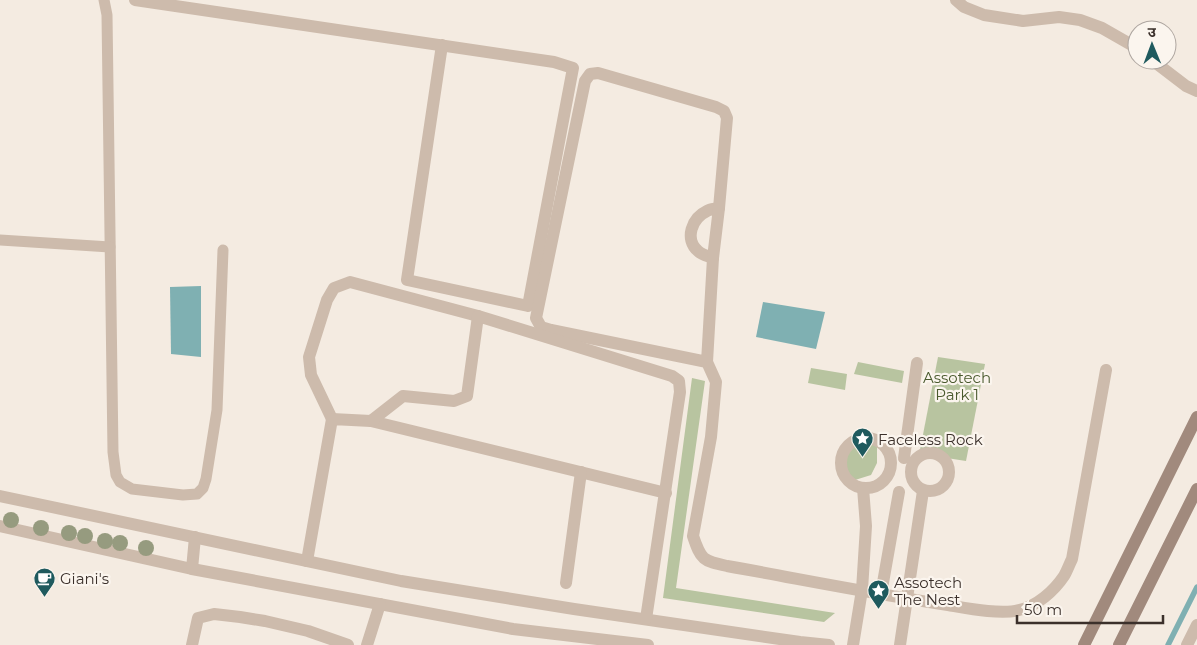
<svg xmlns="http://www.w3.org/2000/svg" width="1197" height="645" font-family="Montserrat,'Noto Sans Devanagari',sans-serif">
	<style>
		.green { fill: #b8c4a0 }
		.water { fill: #7fb0b2 }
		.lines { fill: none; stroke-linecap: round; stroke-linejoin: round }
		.stream { stroke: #7fb0b2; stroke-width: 5.5 }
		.lane { stroke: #cdbbac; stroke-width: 11 }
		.street { stroke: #cdbbac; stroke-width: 12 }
		.secondary { stroke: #a18a7d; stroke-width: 12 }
		.tree { fill: #969b7f }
		.labels { text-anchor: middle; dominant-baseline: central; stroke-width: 4.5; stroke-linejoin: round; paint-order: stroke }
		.park-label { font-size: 15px; fill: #4a5a2e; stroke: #fbf5ee }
		.poi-label { font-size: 15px; fill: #3b302b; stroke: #fbf5ee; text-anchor: start }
	</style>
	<rect width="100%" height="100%" fill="#f4ebe1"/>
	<g class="green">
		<polygon points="938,357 985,364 966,461 927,455 920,450"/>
		<polygon points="858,362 904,371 902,383 854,374"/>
		<polygon points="811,368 847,374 845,390 808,383"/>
		<polygon points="692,378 705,381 676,588 835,613 824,622 663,598"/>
		<path d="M862,442L877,445V463L871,475L855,480L847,474C847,457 844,449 862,442Z"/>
	</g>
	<g class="water">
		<polygon points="201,286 201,357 171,354 170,287"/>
		<polygon points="763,302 825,312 816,349 756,337"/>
	</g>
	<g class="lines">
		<polyline class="stream" points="1168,645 1197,587"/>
		<g class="lane">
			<polyline points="104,0 107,15 113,452 116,475 120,482 132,489 183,495 197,494 203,488 206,479 217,410 223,250"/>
			<polyline points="0,240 110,247"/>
		</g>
		<g class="street">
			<polyline points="135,0 554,62 573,68 528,306 407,280 442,45"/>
			<polyline points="956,0 964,7 984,15 1023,21 1059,17 1080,20 1102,28 1137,48"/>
			<polyline points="1152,60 1186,86 1197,91"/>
			<path d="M713,258C708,256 702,255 698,251C684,239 692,218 707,211C710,209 715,209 719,208"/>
			<path d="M707,362L551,330L541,327L536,318L585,81L590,74L598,73L716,107L724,111L727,118L719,208L713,258L707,362L716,382L711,437L693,536C701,560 703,561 727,566C800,579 874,594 948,605C966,608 1001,615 1019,610C1037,606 1054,591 1064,576C1067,571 1069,565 1072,559L1106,370"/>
			<polyline points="332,419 311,375 309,357 327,300 334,288 350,282 478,316"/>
			<polyline points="371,421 666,493"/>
			<circle cx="866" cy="463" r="25"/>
			<circle cx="930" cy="472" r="19"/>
			<polyline points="904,458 917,363"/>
			<polyline points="0,496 401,581 574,609 800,642 829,645"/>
			<polyline points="0,526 192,569 513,629 648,645"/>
			<polyline points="307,561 332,419 371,421 403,396 454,401 467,396 478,316 672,376 679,381 680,392 646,619"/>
			<polyline points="192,569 195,537"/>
			<polyline points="566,583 581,472"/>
			<polyline points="881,594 899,492"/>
			<polyline points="192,645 198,618 214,614 240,617 265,621 308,631 348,645"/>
			<polyline points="367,645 380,604"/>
			<polyline points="853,645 862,590 866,526 863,488"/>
			<polyline points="900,645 923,491"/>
			<polyline points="1187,645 1197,625"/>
		</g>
		<g class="secondary">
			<polyline points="1084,645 1197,417"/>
			<polyline points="1119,645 1197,489"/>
		</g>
	</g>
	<g class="tree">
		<circle cx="11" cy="520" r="8"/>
		<circle cx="41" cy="528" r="8"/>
		<circle cx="69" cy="533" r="8"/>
		<circle cx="85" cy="536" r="8"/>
		<circle cx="105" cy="541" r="8"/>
		<circle cx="120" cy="543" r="8"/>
		<circle cx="146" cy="548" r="8"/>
	</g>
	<defs>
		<symbol id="sight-pin" viewBox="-11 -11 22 30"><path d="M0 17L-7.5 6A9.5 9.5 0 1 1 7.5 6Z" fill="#1f5a5e" stroke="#fbf5ee"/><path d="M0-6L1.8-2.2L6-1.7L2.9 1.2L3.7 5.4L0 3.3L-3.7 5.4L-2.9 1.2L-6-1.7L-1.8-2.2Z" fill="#fff"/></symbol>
		<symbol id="cafe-pin" viewBox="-11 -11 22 30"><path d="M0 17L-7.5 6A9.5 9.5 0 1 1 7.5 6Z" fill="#1f5a5e" stroke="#fbf5ee"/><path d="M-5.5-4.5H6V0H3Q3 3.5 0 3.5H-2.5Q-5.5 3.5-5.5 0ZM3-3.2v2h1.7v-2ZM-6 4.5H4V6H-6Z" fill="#fff"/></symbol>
	</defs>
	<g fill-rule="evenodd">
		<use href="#sight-pin" x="850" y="426" width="25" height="34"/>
		<use href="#cafe-pin" x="32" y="566" width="25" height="34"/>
		<use href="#sight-pin" x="866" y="578" width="25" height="34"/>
	</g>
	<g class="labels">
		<g class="park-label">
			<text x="957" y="377">Assotech<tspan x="957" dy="17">Park 1</tspan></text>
		</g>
		<g class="poi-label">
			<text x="878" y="439">Faceless Rock</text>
			<text x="60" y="578">Giani's</text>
			<text x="894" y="582">Assotech<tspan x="894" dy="17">The Nest</tspan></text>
		</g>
	</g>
	<g transform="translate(1152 45) rotate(359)"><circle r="24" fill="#fbf5ee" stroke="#aea6a0"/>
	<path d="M0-4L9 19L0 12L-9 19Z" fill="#1f5a5e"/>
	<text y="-8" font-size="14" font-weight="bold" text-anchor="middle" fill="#3b302b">उ</text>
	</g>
	<path d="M1017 615v8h146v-8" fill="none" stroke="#3b302b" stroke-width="2.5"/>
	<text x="1024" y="615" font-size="15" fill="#3b302b" stroke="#fbf5ee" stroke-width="4" paint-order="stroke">50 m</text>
</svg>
